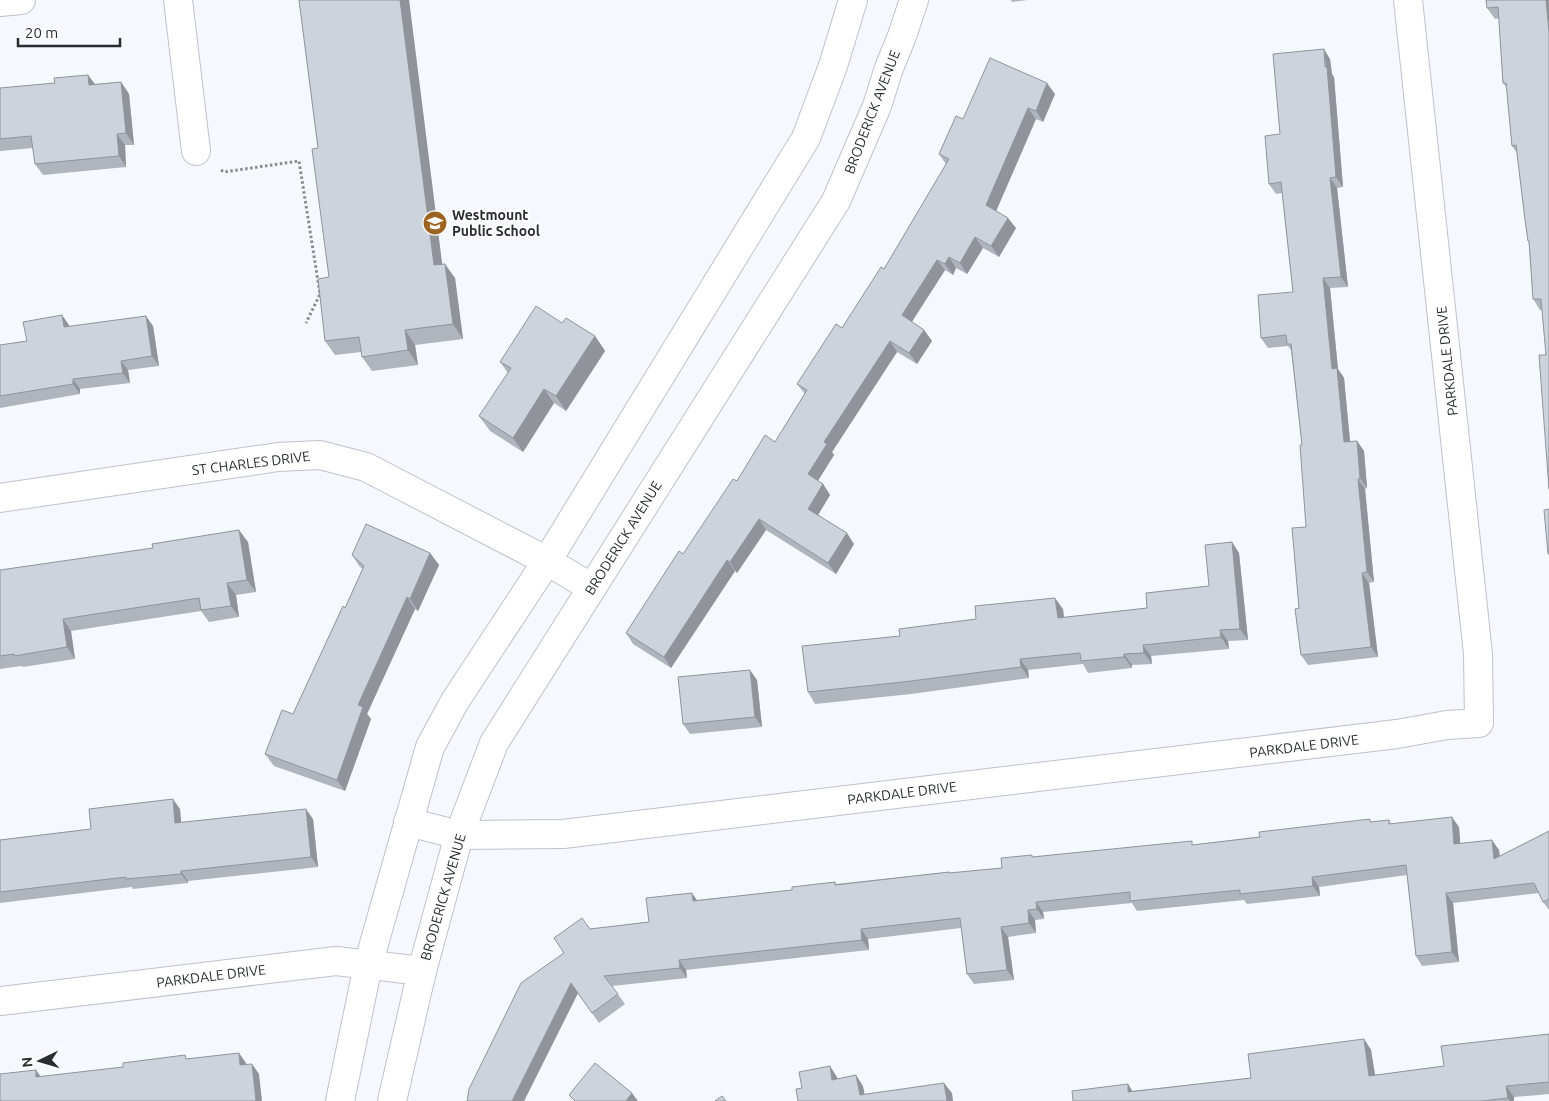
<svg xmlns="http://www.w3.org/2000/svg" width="1549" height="1101" font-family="Ubuntu,sans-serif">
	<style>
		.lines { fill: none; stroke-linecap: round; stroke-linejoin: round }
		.street-casing { stroke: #bdc2cb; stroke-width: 30 }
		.path { stroke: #898c8f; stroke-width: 3; stroke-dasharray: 2.5 2.5; stroke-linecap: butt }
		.street { stroke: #fff; stroke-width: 28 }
		.wall { fill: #b0b5bd }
		.shaded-wall { fill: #90949a }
		.building { fill: #cdd3dc; stroke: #90949a }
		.labels { text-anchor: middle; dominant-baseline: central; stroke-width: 4; stroke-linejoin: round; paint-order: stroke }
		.street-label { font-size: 14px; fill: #2a2c2f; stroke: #fff }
		.poi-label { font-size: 14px; font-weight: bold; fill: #2a2c2f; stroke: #fff; text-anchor: start }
	</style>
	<rect width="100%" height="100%" fill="#f5f9fe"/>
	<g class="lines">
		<defs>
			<g id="street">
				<polyline points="178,0 196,151"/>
				<polyline points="0,2 21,0"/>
				<polyline points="0,498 278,457 320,455 366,467 547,561 592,588"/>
				<polyline points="408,822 459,835 563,834 1397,734 1447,725 1479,723 1478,654 1408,0"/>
				<polyline points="0,1001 336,961 422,971"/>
				<polyline points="340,1101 368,965 430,747 455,701 547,561 806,138 833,66 853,0"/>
				<polyline points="392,1101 422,971 459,835 494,743 836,201 877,106 889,68 902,36 914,0"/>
			</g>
		</defs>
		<use href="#street" class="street-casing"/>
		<polyline class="path" points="221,170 224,172 299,161 320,294 306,323"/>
		<use href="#street" class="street"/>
	</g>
	<g class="wall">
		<polygon points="299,0 409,0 442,264 455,278 463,339 415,345 418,365 372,371 362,357 361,352 335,355 325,341 329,277 318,148"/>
		<polygon points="1011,0 1028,0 1012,2"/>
		<polygon points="1549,0 1546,355 1542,310 1540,310 1533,299 1529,244 1528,241 1517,153 1512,146 1507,88 1503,83 1499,18 1495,19 1487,8"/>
		<polygon points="1330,59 1332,74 1334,77 1343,187 1337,188 1348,287 1330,288 1338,369 1344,378 1350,441 1357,441 1364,451 1367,488 1365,489 1374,582 1369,583 1378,657 1308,665 1301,655 1299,608 1306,527 1302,445 1291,350 1288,346 1268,348 1261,338 1293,292 1282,193 1276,194 1269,184 1280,134"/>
		<polygon points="88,75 95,84 121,82 129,94 134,145 125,145 126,167 43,175 35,164 33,148 0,151 0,88 55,83"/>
		<polygon points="1055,94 1043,122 1036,119 996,211 1016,228 999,257 983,248 967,274 956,268 953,275 945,270 912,322 924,330 932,341 917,364 897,352 832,452 834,455 818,481 823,484 830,495 818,515 854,544 836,574 766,530 737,573 735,571 671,668 633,644 626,633 737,481 775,442 805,394 797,384 842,328 884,269 946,164 939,154 963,119"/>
		<polygon points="562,323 595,336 605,351 566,411 554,403 523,452 490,431 479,416 508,373 500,362"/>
		<polygon points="69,325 69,327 153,326 159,366 128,370 130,383 80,389 80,394 0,408 0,345 27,341"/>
		<polygon points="248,542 256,592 236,595 239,617 209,622 201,611 71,631 75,659 23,667 21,666 0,669 0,570"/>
		<polygon points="1232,542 1239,553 1248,640 1228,641 1229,649 1151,656 1152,664 1132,665 1132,668 1088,673 1083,664 1028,670 1029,678 911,694 815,704 808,692 900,636 1063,609 1064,617 1147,608 1209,586"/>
		<polygon points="430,553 439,565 418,611 415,609 367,714 371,719 345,791 274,766 265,754 293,714 345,608 363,569 360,567 352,555"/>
		<polygon points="757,680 762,727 690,734 683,724"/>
		<polygon points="180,809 181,823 313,819 318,867 188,881 188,883 133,889 132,887 0,903 0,840 91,829"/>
		<polygon points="1389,820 1391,824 1459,827 1460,844 1499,850 1500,856 1549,831 1549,910 1543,902 1539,893 1453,903 1459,962 1422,966 1416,956 1407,875 1319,887 1320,896 1247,904 1244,900 1137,911 1132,903 1043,912 1044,919 1035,920 1036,933 1008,937 1014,980 974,984 967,974 961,928 868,939 869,950 686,970 687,978 612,986 625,1004 599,1023 578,993 524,1101 467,1101 564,953 590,929 649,922 697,900 792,890 835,882 836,884 949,872 950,873 1002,868 1033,857 1195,845"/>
		<polygon points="1549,1034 1549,1094 1514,1097 1514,1101 1073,1101 1132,1091 1251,1078 1364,1039 1371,1050 1375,1075 1444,1066"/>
	</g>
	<g class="shaded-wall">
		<polygon points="400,0 409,0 444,279 434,265"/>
		<polygon points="1546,0 1549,0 1549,33 1548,32"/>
		<polygon points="1324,49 1330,59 1332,74 1334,77 1343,187 1336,177"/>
		<polygon points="88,75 96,86 89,85"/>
		<polygon points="121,82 129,94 134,145 126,133"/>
		<polygon points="1047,83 1055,94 1043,122 1036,111"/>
		<polygon points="1028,108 1036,119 994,216 986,205"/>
		<polygon points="117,134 125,145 126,167 119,156"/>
		<polygon points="1330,178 1337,188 1348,287 1341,277"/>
		<polygon points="1008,218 1016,228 999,257 991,246"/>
		<polygon points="975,237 983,248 967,274 960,263"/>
		<polygon points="949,257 956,268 953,275 945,264"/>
		<polygon points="937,260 945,270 909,326 902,315"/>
		<polygon points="445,264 455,278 463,339 453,324"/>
		<polygon points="1323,278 1330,288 1338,369 1344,378 1351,452 1344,442 1332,369"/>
		<polygon points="62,315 69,325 71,337 64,327"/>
		<polygon points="146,316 153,326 159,366 152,356"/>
		<polygon points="405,330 415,345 418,365 408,350"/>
		<polygon points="924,330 932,341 917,364 909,353"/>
		<polygon points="595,336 605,351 566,411 556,396"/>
		<polygon points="890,341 897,352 832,452 834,455 815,485 808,474 824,442"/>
		<polygon points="121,361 128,370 130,383 123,373"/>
		<polygon points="73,379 80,389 80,394 73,384"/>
		<polygon points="544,389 554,403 523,452 513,438"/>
		<polygon points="1357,441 1364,451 1367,488 1360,478"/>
		<polygon points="1358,479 1365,489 1374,582 1367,572"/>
		<polygon points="823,484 830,495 815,520 808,509"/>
		<polygon points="759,519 766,530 737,573 730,562"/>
		<polygon points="239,530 248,542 256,592 247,580"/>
		<polygon points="847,533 854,544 836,574 828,563"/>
		<polygon points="1232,542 1239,553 1248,640 1240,629"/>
		<polygon points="430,553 439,565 418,611 410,599"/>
		<polygon points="727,560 735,571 671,668 664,657"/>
		<polygon points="1362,573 1369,583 1378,657 1371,647"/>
		<polygon points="227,583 236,595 239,617 231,606"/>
		<polygon points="407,597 415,609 367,714 371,719 345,791 337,780 358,705"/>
		<polygon points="1055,598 1063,609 1065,629 1058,618"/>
		<polygon points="63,619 71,631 75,659 67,647"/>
		<polygon points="1220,630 1228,641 1229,649 1221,637"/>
		<polygon points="1143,645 1151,656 1152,664 1144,653"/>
		<polygon points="1124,654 1132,665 1132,668 1124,657"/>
		<polygon points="1020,659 1028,670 1029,678 1021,667"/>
		<polygon points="750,670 757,680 762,727 755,717"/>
		<polygon points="173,799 180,809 182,833 175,823"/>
		<polygon points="306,809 313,819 318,867 311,857"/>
		<polygon points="1452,817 1459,827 1461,854 1454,844"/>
		<polygon points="1492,840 1499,850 1501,869 1494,859"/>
		<polygon points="181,871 188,881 188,883 181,874"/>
		<polygon points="1312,877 1319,887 1320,896 1313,886"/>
		<polygon points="692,893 699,903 693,901"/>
		<polygon points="1446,893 1453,903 1459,962 1452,952"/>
		<polygon points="1036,902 1043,912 1044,919 1037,909"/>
		<polygon points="1028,910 1035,920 1036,933 1029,923"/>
		<polygon points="1001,927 1008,937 1014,980 1007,970"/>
		<polygon points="861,929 868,939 869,950 862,940"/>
		<polygon points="679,960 686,970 687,978 680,968"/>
		<polygon points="571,983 578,993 524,1101 512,1101"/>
		<polygon points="1364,1039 1371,1050 1377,1087 1369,1076"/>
		<polygon points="239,1053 246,1063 247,1075 240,1065"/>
		<polygon points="252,1064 259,1074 262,1101 256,1101"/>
		<polygon points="830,1066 837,1077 840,1091 832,1080"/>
		<polygon points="36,1070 43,1080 36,1077"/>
		<polygon points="856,1075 863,1086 866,1101 860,1095"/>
		<polygon points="944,1083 952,1093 953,1101 947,1101"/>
		<polygon points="1128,1084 1135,1095 1128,1092"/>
		<polygon points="1506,1086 1514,1097 1514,1101 1510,1101 1508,1098"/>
		<polygon points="632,1093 638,1101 626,1101"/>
	</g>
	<g class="building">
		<polygon points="299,0 400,0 434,265 445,264 453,324 405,330 408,350 362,357 359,337 325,341 318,279 329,277 312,149 318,148"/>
		<polygon points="1486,0 1546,0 1549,32 1549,489 1539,355 1546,355 1541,299 1533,299 1529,241 1528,241 1525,220 1516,145 1512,146 1506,83 1503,83 1498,7 1487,8"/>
		<polygon points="1324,49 1325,67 1327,67 1336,177 1330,178 1341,277 1323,278 1332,369 1337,368 1344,442 1357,441 1360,478 1358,479 1367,572 1362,573 1371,647 1301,655 1295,609 1299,608 1292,528 1306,527 1300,445 1302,445 1291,344 1287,344 1286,335 1261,338 1258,295 1293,292 1281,182 1269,184 1265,136 1280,134 1273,54"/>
		<polygon points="990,58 1047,83 1036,111 1028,108 986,205 1008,218 991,246 975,237 960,263 949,257 945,264 937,260 902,315 924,330 909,353 890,341 824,442 827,444 808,474 823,484 808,509 847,533 828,563 759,519 730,562 727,560 664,657 626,633 679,551 683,554 733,479 737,481 765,435 775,442 807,390 797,384 836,324 842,328 881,267 884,269 949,159 939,154 956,116 963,119"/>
		<polygon points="88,75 89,85 121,82 126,133 117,134 119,156 35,164 31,136 0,139 0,88 55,83 54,78"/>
		<polygon points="536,306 562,323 566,318 595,336 556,396 544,389 513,438 479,416 511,368 500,362"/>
		<polygon points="62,315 64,327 146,316 152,356 121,361 123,373 73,379 73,384 0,396 0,345 27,341 23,322"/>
		<polygon points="1549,509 1549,554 1548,554 1544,510"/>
		<polygon points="366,524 430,553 410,599 407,597 358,705 363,707 337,780 265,754 282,710 293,714 343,606 345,608 364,566 352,555"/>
		<polygon points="239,530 247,580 227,583 231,606 201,610 199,598 63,619 67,647 14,656 14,654 0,656 0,570 153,548 152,544"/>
		<polygon points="1232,542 1240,629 1220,630 1221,637 1143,645 1144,653 1124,654 1124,657 1081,661 1080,653 1020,659 1021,667 903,682 808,692 802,646 900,636 899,629 976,619 975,606 1055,598 1058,618 1147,608 1146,593 1209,586 1205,545"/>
		<polygon points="750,670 755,717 683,724 678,677"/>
		<polygon points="173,799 175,823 306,809 311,857 181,871 181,874 126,879 126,877 0,892 0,840 91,829 89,809"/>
		<polygon points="1452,817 1454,844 1492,840 1494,859 1549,831 1549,899 1543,902 1534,883 1446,893 1452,952 1416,956 1406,865 1312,877 1313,886 1240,894 1240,890 1130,901 1130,892 1036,902 1037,909 1028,910 1029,923 1001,927 1007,970 967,974 960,918 861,929 862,940 679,960 680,968 604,976 618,994 592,1013 571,983 512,1101 467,1101 469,1089 521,983 564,953 554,938 582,918 590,929 649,922 646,898 692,893 693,901 792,890 792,887 835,882 835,885 949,872 949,873 1002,868 1001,858 1032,855 1032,857 1192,841 1192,845 1260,837 1259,832 1370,819 1370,822 1389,820 1389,824"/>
		<polygon points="1549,1034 1549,1082 1506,1086 1508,1098 1481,1101 1073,1101 1072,1091 1128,1084 1128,1092 1251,1078 1248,1054 1364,1039 1369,1076 1444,1066 1441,1046"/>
		<polygon points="239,1053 240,1065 252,1064 256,1101 0,1101 0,1074 36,1070 36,1077 123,1067 123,1063 185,1055 186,1059"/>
		<polygon points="595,1063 632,1093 626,1101 575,1101 569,1095"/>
		<polygon points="830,1066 832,1080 856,1075 860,1095 944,1083 947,1101 798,1101 796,1089 802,1088 799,1072"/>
		<polygon points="722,1096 726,1101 715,1101"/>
	</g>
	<defs>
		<symbol id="school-disc" viewBox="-11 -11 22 22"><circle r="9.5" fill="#9d6421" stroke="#fff"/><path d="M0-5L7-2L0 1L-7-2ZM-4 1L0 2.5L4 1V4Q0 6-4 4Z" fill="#fff"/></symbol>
	</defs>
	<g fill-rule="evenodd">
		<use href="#school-disc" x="421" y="209" width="28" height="28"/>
	</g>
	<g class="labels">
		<g class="street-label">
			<text transform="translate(872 112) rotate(-69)">BRODERICK AVENUE</text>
			<text transform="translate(1447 361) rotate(-96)">PARKDALE DRIVE</text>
			<text transform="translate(251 463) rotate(-7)">ST CHARLES DRIVE</text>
			<text transform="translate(623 538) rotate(-58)">BRODERICK AVENUE</text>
			<text transform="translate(1304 746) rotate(-7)">PARKDALE DRIVE</text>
			<text transform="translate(902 793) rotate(-7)">PARKDALE DRIVE</text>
			<text transform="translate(443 897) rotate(-74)">BRODERICK AVENUE</text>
			<text transform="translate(211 976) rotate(-7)">PARKDALE DRIVE</text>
		</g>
		<g class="poi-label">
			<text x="452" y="215">Westmount<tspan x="452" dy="16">Public School</tspan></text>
		</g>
	</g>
	<g transform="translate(40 1061) rotate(265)" stroke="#ffffff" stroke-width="4" paint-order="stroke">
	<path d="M0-4L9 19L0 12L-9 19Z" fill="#2a2c2f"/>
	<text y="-8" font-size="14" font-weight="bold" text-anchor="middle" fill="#2a2c2f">N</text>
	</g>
	<path d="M18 38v8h102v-8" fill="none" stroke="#2a2c2f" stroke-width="2.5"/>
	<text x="25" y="38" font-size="15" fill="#2a2c2f" stroke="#ffffff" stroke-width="4" paint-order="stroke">20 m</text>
</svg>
